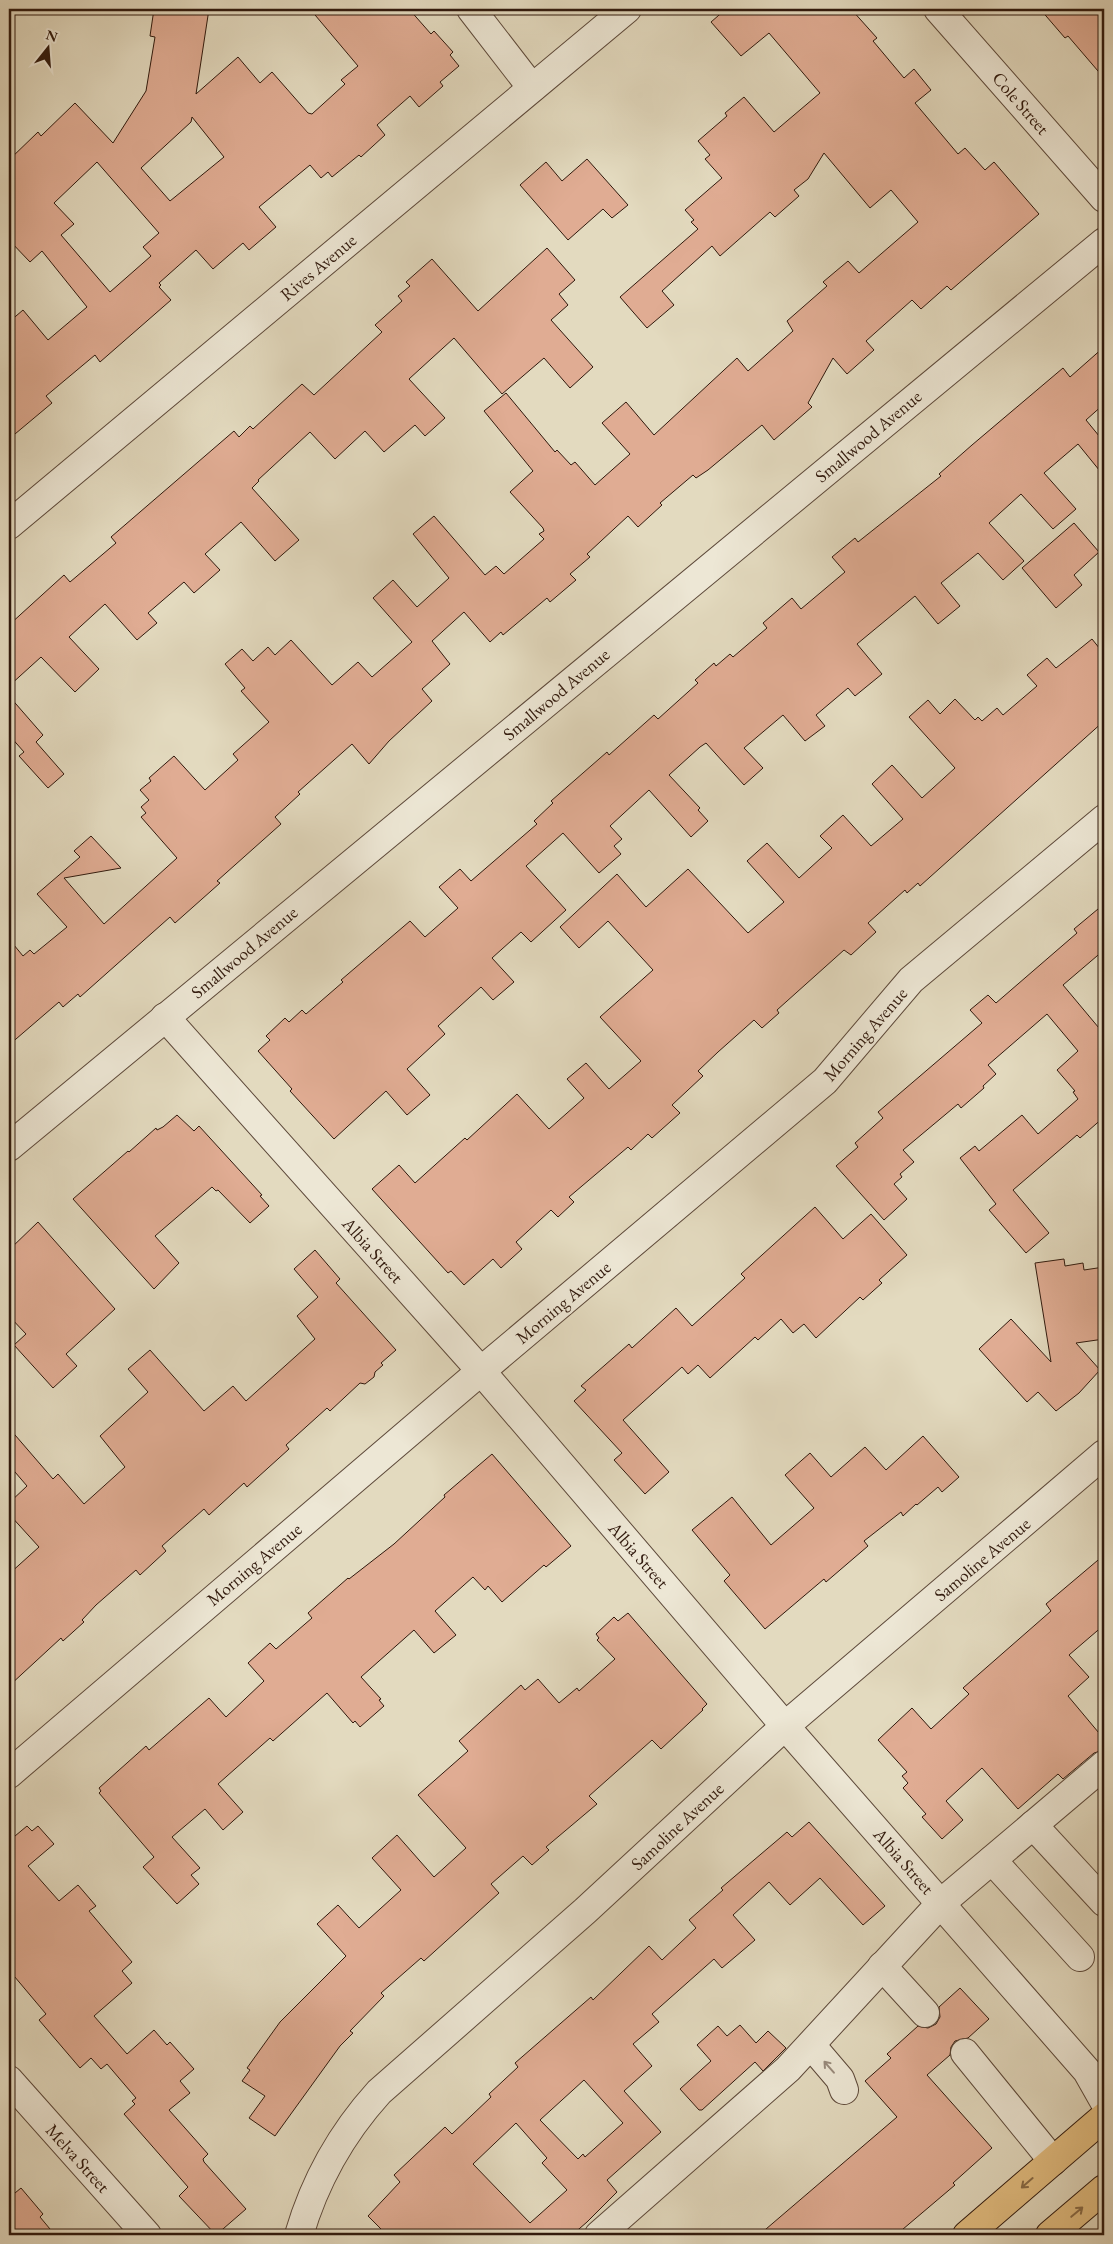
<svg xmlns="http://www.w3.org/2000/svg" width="1113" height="2244" font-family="'EB Garamond',serif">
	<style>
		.building { fill: #e0ac93; stroke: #30190d; fill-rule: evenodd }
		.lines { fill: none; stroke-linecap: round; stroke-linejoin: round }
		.minor-casing { stroke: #5d493a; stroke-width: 30 }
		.major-casing { stroke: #30190d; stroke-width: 30 }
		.minor { stroke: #ede7d5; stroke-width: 28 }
		.major { stroke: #e2bd80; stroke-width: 28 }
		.oneway { stroke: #988a7b }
		.oneway2 { stroke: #896b46 }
		.labels { text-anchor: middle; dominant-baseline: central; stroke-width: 4.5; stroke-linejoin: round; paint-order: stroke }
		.street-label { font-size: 18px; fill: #30190d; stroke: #ede7d5 }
	</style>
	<rect width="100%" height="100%" fill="#e3dabf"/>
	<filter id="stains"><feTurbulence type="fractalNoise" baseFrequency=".004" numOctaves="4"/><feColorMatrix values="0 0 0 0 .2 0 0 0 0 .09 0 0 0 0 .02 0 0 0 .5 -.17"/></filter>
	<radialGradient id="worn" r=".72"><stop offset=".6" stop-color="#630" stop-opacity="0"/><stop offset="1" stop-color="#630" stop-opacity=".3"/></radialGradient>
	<g class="building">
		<path d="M154,9H209L196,94L238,57L260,83L272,72L308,113L312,114L345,84L341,80L358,66L310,9H409L431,34L434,31L453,52L450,55L459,66L440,82L443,86L419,107L410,96L377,125L385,135L361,157L359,155L332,177L328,172L321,178L310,165L259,207L276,227L249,250L243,243L213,269L196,250L159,283L161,285L159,287L171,300L100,362L95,355L46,396L52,403L9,439V322L23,310L48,340L87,307L42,251L30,262L9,240V160L38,132L41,136L75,103L113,143L146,91L155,37L150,36ZM192,117L224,157L170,201L141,168L191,122ZM97,162L159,233L143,247L151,256L110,292L61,235L74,224L54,203Z"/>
		<polygon points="726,9 851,9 877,38 873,41 904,78 914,69 931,90 915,103 958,154 965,148 985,170 994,162 1039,214 951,290 947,286 921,309 912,300 866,341 874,350 847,374 833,358 808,403 812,407 774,440 762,425 708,470 696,478 693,475 660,503 662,505 638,527 628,516 587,554 590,557 570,574 576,580 550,602 547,598 503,635 501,632 490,642 464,612 432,641 450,664 422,689 432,701 389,741 369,764 352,744 298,792 300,794 275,817 281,824 217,881 220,883 175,923 170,917 80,997 78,994 63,1007 59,1002 9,1045 9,939 23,956 30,950 34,954 67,927 37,894 80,857 74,851 91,836 121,868 64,878 104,924 177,858 141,817 146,813 141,807 149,800 140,790 151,781 149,778 174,756 205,790 238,760 233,754 269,722 241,691 245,688 225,664 242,649 253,661 268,647 275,655 291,640 332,685 358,662 372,677 412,642 373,598 393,580 417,607 449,578 413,534 434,516 485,575 496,566 504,574 544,539 539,534 544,531 543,528 510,492 533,471 484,411 506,393 555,452 557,450 571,465 575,462 595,485 630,454 602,423 626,402 654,435 737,358 748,371 793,331 787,321 827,286 823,282 848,261 859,273 918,222 891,190 870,208 824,153 808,179 794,190 799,196 775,217 770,212 720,256 712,246 662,291 674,305 647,328 620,297 698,229 691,222 694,220 685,210 722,178 705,159 710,155 698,141 727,116 725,113 744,97 774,132 820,93 769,33 741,56 711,22"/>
		<polygon points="1040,9 1097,9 1104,17 1104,78 1068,36 1065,38"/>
		<polygon points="587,159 628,205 612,218 603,209 568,240 520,185 546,162 562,181"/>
		<polygon points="547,248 575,280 559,294 568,305 551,320 593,367 570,388 544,358 502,394 454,338 409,379 445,418 425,436 415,425 384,452 365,431 335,459 310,432 258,480 259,481 252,488 299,540 275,561 241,522 205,554 220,570 194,593 184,582 148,613 157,623 137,640 105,604 69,637 99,669 75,692 41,657 9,686 9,625 64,575 70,582 116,543 111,537 234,431 239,437 250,426 253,429 302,384 314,395 382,332 375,325 402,301 398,296 410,286 406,282 432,259 478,311"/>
		<polygon points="1104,347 1104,404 1086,420 1104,442 1104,476 1078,444 1044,473 1076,509 1053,529 1021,494 989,523 1024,561 1003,580 978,553 941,583 960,606 938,624 915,596 857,644 882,674 855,696 848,688 816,715 825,726 805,741 783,715 744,748 763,768 744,785 706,743 700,747 669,775 700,808 698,810 708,821 691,837 649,790 610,826 622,839 614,846 621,854 599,873 563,833 526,866 566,910 531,942 521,932 492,958 514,982 493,1000 481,987 438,1026 445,1034 407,1069 430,1095 407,1115 386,1091 334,1139 290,1091 292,1089 258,1051 270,1040 266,1036 285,1018 289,1022 302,1010 306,1014 343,982 341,980 410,921 425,937 458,908 439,887 460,869 471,881 537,824 534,821 553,803 551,801 607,752 609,755 654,715 658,719 698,683 695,680 714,663 716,666 730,654 733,657 767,628 763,623 792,598 801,609 845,572 832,557 855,538 858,542 941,476 939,474 972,445 1063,368 1070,377"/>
		<polygon points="1074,523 1099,552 1074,575 1082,585 1056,608 1022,568"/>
		<polygon points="1092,639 1104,654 1104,721 920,886 918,883 907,893 905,890 868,923 876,932 851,955 844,950 777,1010 779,1013 762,1028 754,1020 718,1052 698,1071 703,1076 672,1105 680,1113 652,1138 648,1134 631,1150 628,1147 569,1197 574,1202 558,1217 551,1210 516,1242 522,1249 501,1268 493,1259 464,1285 451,1271 448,1273 372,1189 399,1165 415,1183 465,1138 467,1140 517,1094 549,1129 584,1098 567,1079 586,1063 609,1089 641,1061 600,1017 653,970 608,921 579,948 560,927 617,874 646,907 688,869 748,933 784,902 747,861 767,843 799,878 832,848 820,836 843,815 871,846 903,819 872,784 892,765 922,798 955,768 909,717 928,700 940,714 955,699 975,720 978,717 982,721 997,708 1003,715 1037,686 1027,675 1047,658 1056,668"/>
		<polygon points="9,696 43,735 36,742 64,774 48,788 19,756 24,752 9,735"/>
		<polygon points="1104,904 1104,950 1063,985 1104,1034 1104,1117 1080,1138 1077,1135 1013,1190 1049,1233 1026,1253 989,1210 996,1204 960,1158 975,1146 979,1151 1022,1115 1038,1134 1078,1099 1073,1092 1075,1091 1057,1070 1078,1051 1047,1014 988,1065 996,1074 983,1086 984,1088 961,1108 958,1104 903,1150 914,1162 900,1174 902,1177 894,1184 907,1199 884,1220 836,1166 858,1147 855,1143 883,1118 878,1112 982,1023 970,1010 988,995 996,1003 1077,933 1074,929"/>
		<polygon points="177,1115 194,1131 199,1126 262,1195 260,1196 269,1206 250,1223 218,1190 216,1191 212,1187 155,1236 179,1263 154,1289 73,1199 128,1151 129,1152 156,1128 157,1130 163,1127"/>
		<polygon points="815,1207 843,1239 871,1214 907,1255 879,1280 882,1283 863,1300 860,1297 816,1338 804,1324 793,1333 781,1319 758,1340 755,1337 710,1378 698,1365 688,1374 682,1367 623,1420 669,1472 645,1494 614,1460 622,1453 574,1401 586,1390 581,1386 629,1344 632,1348 676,1308 692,1326 745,1278 741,1274"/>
		<polygon points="38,1222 115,1309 66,1354 77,1366 53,1388 14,1345 26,1334 9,1316 9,1250"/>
		<polygon points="315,1250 340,1279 336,1283 396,1350 381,1363 383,1365 375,1372 374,1377 365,1384 360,1383 330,1411 327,1408 286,1445 289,1449 247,1487 244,1483 209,1515 204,1509 162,1546 166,1551 140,1575 136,1570 96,1605 82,1620 84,1622 63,1641 61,1638 9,1686 9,1574 39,1547 9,1514 9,1503 27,1486 9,1465 9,1428 53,1479 58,1474 84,1504 125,1467 100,1436 148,1392 128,1369 150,1350 204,1411 233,1386 246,1401 315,1339 297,1316 318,1297 294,1269"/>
		<polygon points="1064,1259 1065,1266 1083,1263 1084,1270 1104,1267 1104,1339 1076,1343 1100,1370 1079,1393 1056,1411 1038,1392 1027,1402 979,1349 1011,1319 1051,1362 1035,1263"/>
		<polygon points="923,1436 959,1477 942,1492 938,1487 917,1505 916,1504 903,1516 901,1512 864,1541 868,1546 826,1582 824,1579 765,1629 724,1581 730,1575 692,1530 732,1497 771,1545 814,1508 785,1475 810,1453 831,1477 865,1447 886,1470"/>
		<polygon points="492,1454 571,1546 546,1567 544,1565 502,1602 488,1586 485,1590 473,1577 435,1611 456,1635 434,1653 414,1630 361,1677 381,1699 379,1700 384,1706 360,1727 355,1721 353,1723 327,1693 273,1741 270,1738 218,1784 243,1812 223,1830 205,1809 172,1837 200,1868 191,1875 199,1884 177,1904 143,1867 154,1857 99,1793 101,1791 99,1788 146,1746 149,1750 209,1698 226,1717 264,1681 248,1663 270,1643 276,1649 312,1618 308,1613 348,1578 349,1579 394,1544 445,1497 444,1495"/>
		<polygon points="1104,1555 1104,1625 1069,1655 1089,1677 1068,1696 1104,1739 1104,1750 1094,1753 1063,1779 1058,1774 1018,1809 982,1768 946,1801 963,1820 942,1839 922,1817 926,1814 903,1788 908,1783 902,1776 907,1772 878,1740 912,1708 931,1729 969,1694 963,1688 1051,1611 1046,1604"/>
		<polygon points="628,1613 707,1704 702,1709 703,1710 661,1749 652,1740 589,1796 597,1804 546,1847 549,1850 532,1865 523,1856 491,1884 499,1893 424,1961 421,1958 381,1993 384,1996 350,2031 353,2033 340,2046 275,2136 249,2118 265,2096 242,2081 250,2070 247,2068 280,2022 346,1956 317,1924 338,1905 359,1928 401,1890 372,1858 397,1835 434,1877 466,1848 418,1795 468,1751 459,1741 521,1685 525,1690 538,1679 559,1703 577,1688 579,1691 615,1659 597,1640 599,1638 596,1634 614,1617 618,1621"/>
		<path d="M809,1822L885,1906L863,1925L820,1878L790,1905L769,1882L733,1915L755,1940L722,1968L714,1959L652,2014L659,2022L633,2044L652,2066L624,2091L661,2132L607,2180L617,2192L587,2222L572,2235H387L368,2216L400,2182L394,2175L445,2127L452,2134L491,2097L489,2094L518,2067L515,2063L591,1997L593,2000L649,1946L662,1960L696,1928L689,1920L723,1890L721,1888L787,1832L792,1837ZM584,2080L623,2123L585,2157L583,2154L578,2159L540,2120ZM516,2123L547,2158L542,2163L567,2190L530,2223L473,2164Z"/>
		<polygon points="27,1826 32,1831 38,1826 54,1844 28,1866 59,1901 78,1885 96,1906 89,1911 132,1962 122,1971 132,1983 94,2016 127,2054 154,2030 167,2045 170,2042 194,2069 180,2081 190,2093 169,2110 208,2154 203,2159 204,2162 246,2209 216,2235 179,2196 188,2187 124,2114 135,2104 132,2101 136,2098 107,2064 101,2069 91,2058 80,2068 39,2020 46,2014 9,1970 9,1841"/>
		<polygon points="960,1988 989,2019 968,2038 955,2041 951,2047 950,2055 927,2075 992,2148 953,2183 955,2185 896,2235 759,2235 897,2117 865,2081 891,2058 887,2054 918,2026 928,2028 936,2024 940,2017 939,2007"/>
		<polygon points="740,2025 756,2043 768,2031 786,2048 763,2071 755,2062 702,2110 699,2110 680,2089 711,2061 697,2045 718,2026 727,2036"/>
		<polygon points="21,2188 43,2214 40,2217 55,2235 9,2235 9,2198"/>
	</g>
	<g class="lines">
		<defs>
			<g id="minor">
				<polyline points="471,9 532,88"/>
				<polyline points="938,9 1104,198"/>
				<polyline points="9,525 627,9"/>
				<polyline points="165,1017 481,1371 785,1726 1087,2071 1104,2101"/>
				<polyline points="9,1147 1104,242"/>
				<polyline points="9,1774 481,1371 825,1081 911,980 1104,819"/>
				<polyline points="1033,1825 1104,1902"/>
				<polyline points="992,1860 1080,1957"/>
				<polyline points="882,1966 925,2013"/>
				<polyline points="811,2045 840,2079 844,2090"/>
				<polyline points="965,2053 1053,2161"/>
				<polyline points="9,2080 147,2235"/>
				<path d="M299,2235C315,2180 341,2134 379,2092L585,1911L785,1726L1104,1454"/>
				<polyline points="599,2235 788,2069 941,1903 1104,1765"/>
			</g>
			<g id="major">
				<polyline points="967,2235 1104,2117"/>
				<polyline points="1050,2235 1104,2189"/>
			</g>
		</defs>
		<use href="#minor" class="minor-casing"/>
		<use href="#major" class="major-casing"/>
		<use href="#minor" class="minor"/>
		<use href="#major" class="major"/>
	</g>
	<defs><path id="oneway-shaft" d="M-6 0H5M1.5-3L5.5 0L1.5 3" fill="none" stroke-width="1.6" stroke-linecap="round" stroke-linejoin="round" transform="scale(1.25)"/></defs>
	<use class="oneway" href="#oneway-shaft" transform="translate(829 2067) rotate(-131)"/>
	<g class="oneway2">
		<use href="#oneway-shaft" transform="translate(1027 2183) rotate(139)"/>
		<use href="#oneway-shaft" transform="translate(1077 2212) rotate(-40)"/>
	</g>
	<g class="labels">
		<g class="street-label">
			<text transform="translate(1021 103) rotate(49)">Cole Street</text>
			<text transform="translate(318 267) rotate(-40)">Rives Avenue</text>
			<text transform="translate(868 436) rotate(-40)">Smallwood Avenue</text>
			<text transform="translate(556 694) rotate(-40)">Smallwood Avenue</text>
			<text transform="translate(244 952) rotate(-40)">Smallwood Avenue</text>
			<text transform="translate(865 1034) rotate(-49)">Morning Avenue</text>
			<text transform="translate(373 1250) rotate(48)">Albia Street</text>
			<text transform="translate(563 1302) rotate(-40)">Morning Avenue</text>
			<text transform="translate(639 1555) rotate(49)">Albia Street</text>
			<text transform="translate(982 1559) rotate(-40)">Samoline Avenue</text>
			<text transform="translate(254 1564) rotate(-40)">Morning Avenue</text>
			<text transform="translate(677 1826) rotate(-43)">Samoline Avenue</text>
			<text transform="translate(904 1861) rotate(49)">Albia Street</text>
			<text transform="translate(78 2158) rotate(48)">Melva Street</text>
		</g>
	</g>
	<rect width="1113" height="2244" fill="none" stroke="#e3dabf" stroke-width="30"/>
	<rect x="10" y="10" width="1093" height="2224" fill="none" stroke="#30190d" stroke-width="2.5"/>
	<rect x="15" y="15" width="1083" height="2214" fill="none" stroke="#30190d"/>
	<g transform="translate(48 48) rotate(17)" stroke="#ede7d5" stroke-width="4" paint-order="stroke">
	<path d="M0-4L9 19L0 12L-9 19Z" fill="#30190d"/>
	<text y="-8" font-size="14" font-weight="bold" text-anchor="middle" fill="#30190d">N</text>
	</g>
	<rect width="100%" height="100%" filter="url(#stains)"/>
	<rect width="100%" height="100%" fill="url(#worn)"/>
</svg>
